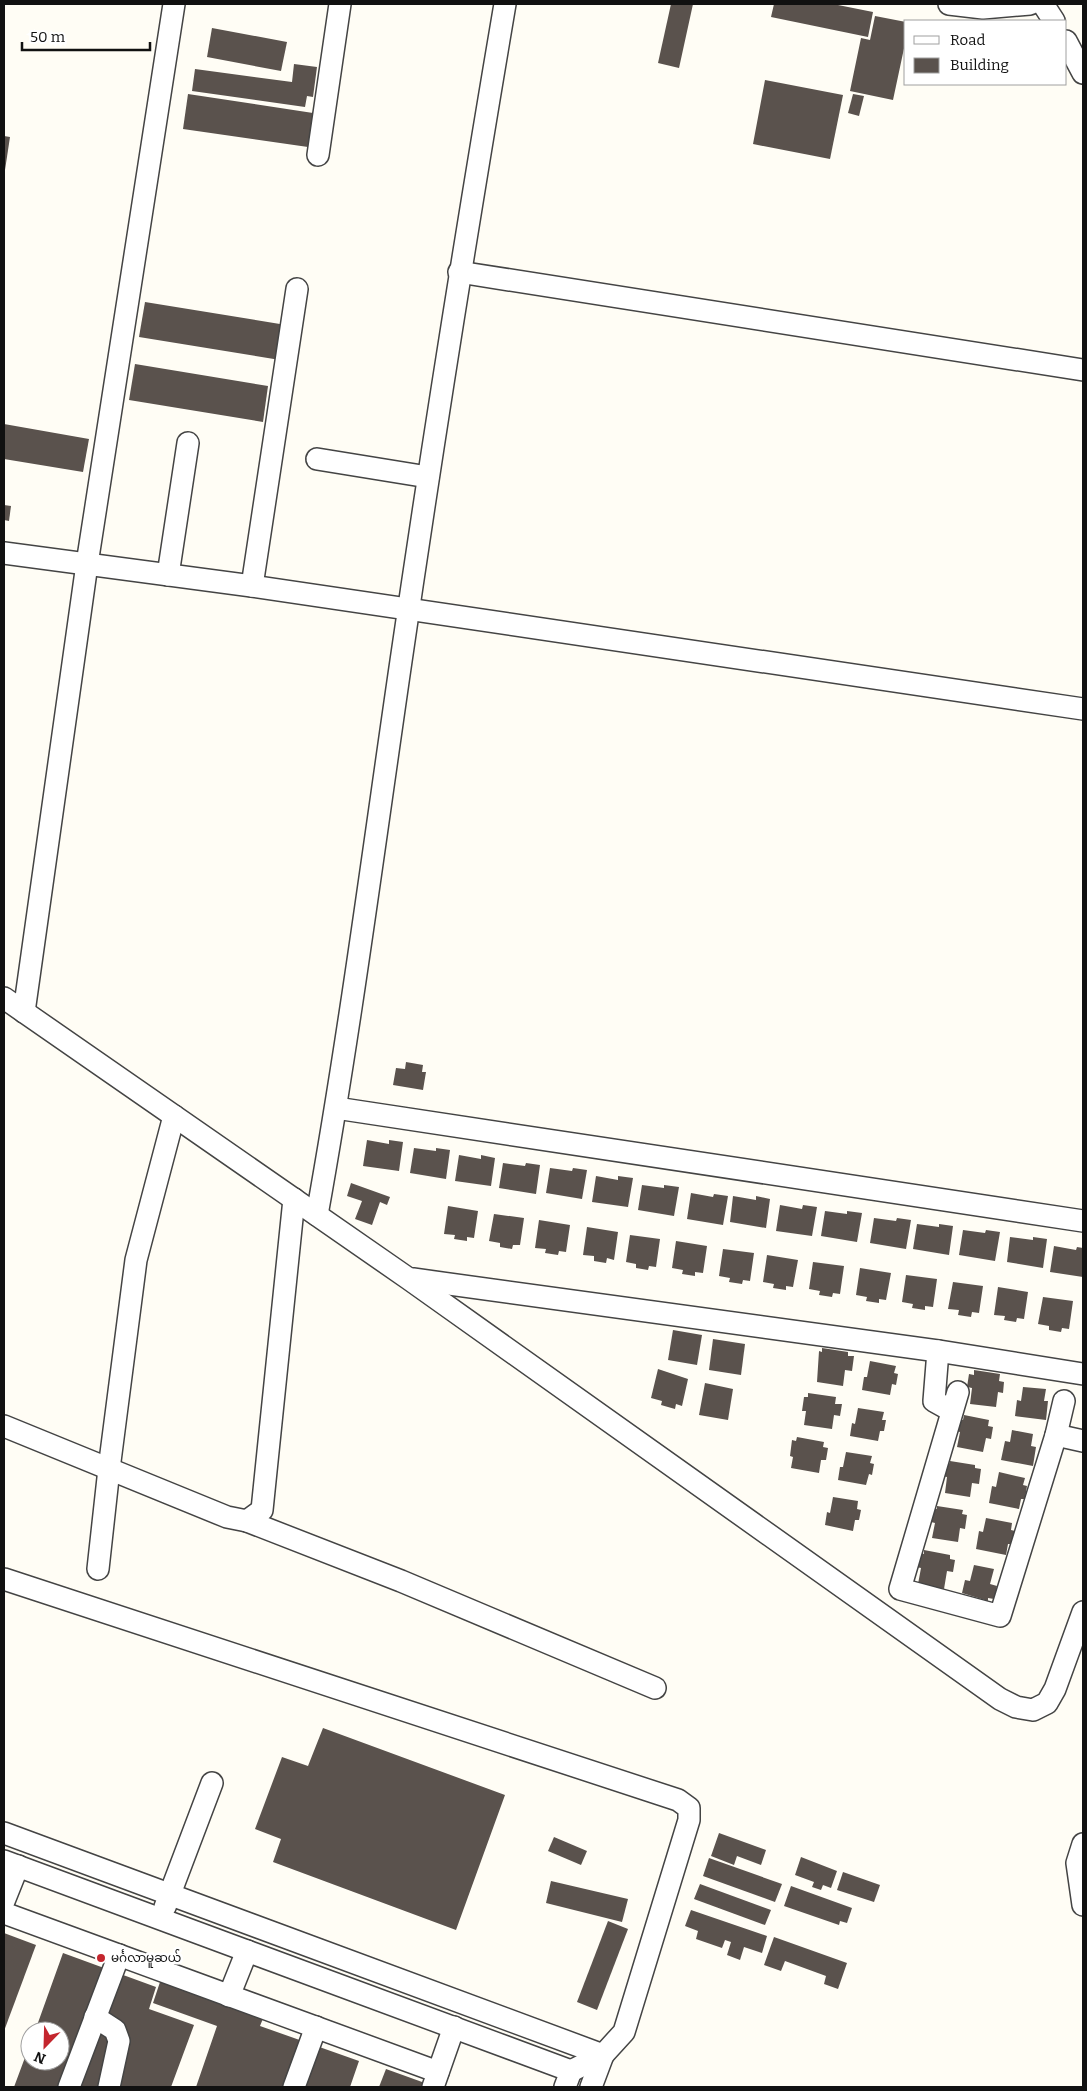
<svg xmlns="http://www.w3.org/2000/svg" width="1087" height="2091" font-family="Bitter,'Noto Sans Myanmar',serif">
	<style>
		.building { fill: #5a524d }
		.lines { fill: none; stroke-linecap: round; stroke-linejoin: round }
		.minor-casing { stroke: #444; stroke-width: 24 }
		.minor { stroke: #fff; stroke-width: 21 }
		.poi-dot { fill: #c4262e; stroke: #fff; stroke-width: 2 }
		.labels { text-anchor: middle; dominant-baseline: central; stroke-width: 5; stroke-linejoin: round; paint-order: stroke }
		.poi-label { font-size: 12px; fill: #111; stroke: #fff; text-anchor: start }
	</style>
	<rect width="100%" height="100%" fill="#fffdf5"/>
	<g class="building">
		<polygon points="671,4 693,4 679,68 658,63"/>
		<polygon points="774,4 833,4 873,12 868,37 771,17"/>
		<polygon points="875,16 906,22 906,39 893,100 850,91 861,38 870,40"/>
		<polygon points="212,28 287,42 281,71 207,57"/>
		<polygon points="294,64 317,67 313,97 307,96 305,107 192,91 195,69 292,82"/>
		<polygon points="765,80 843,95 830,159 753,144"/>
		<polygon points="188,94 313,113 308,147 183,129"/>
		<polygon points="853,94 864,96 859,116 848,113"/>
		<polygon points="4,136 10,137 5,170 4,170"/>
		<polygon points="145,302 286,325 280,360 139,337"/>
		<polygon points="135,364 268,386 263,422 129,400"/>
		<polygon points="4,424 89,439 83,472 4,459"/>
		<polygon points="4,505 11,506 9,521 4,520"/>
		<polygon points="406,1062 423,1065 422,1072 426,1072 423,1090 393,1085 396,1068 405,1069"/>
		<polygon points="367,1140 389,1144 389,1140 403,1142 399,1171 363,1166"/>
		<polygon points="414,1148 436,1151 436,1148 450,1150 446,1179 410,1173"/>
		<polygon points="459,1155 481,1159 481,1155 495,1158 491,1186 455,1181"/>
		<polygon points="503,1163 525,1166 526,1163 540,1165 536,1194 499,1188"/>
		<polygon points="550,1168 572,1171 573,1168 587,1170 582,1199 546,1193"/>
		<polygon points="596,1176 618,1180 618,1176 633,1178 628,1207 592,1202"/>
		<polygon points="351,1183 390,1197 387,1205 380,1202 372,1225 355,1219 362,1201 347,1196"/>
		<polygon points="642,1185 664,1188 664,1185 679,1187 674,1216 638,1210"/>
		<polygon points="691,1193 713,1197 714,1194 728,1196 723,1225 687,1219"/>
		<polygon points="733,1196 756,1200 756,1196 770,1199 766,1228 730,1222"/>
		<polygon points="780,1205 802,1209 803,1205 817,1207 812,1236 776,1231"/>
		<polygon points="448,1206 478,1211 474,1238 467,1237 467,1241 454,1239 455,1235 444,1234"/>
		<polygon points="825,1211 847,1214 847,1211 862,1213 857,1242 821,1236"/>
		<polygon points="494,1214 524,1218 520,1245 513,1245 512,1249 500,1247 500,1243 489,1241"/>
		<polygon points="874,1218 896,1221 897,1218 911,1220 906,1249 870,1243"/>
		<polygon points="539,1220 570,1225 566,1252 559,1251 558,1255 545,1253 546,1249 535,1248"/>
		<polygon points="917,1224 939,1227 939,1224 953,1226 949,1255 913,1249"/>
		<polygon points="587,1227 618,1232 614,1260 607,1258 606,1263 594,1261 594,1256 583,1255"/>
		<polygon points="963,1230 985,1233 986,1230 1000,1232 995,1261 959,1255"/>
		<polygon points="630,1235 660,1239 656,1267 649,1266 648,1270 636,1268 636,1264 626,1262"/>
		<polygon points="1010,1237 1033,1240 1033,1237 1047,1239 1043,1268 1007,1262"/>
		<polygon points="676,1241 707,1246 703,1273 695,1272 695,1276 682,1274 683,1270 672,1268"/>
		<polygon points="1054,1246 1076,1250 1077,1247 1083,1248 1083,1277 1050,1272"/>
		<polygon points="723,1249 754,1253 750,1281 743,1280 742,1284 729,1282 730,1278 719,1276"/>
		<polygon points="767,1255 798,1260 793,1287 786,1286 786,1290 773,1288 774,1284 763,1282"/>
		<polygon points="813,1262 844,1266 840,1294 833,1293 832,1297 819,1295 820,1291 809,1289"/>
		<polygon points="860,1268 891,1273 886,1300 879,1299 879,1303 866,1301 867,1297 856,1295"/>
		<polygon points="906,1275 937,1279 933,1307 925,1306 925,1310 912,1308 913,1304 902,1302"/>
		<polygon points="953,1282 983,1286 979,1313 972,1312 971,1317 958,1315 959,1310 948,1309"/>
		<polygon points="998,1287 1028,1292 1024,1319 1017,1318 1016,1322 1004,1320 1005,1316 994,1315"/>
		<polygon points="1043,1297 1073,1301 1069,1329 1062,1328 1061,1332 1049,1330 1049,1326 1038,1324"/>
		<polygon points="673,1330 702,1335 697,1365 668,1360"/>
		<polygon points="713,1339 745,1344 741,1375 709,1370"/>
		<polygon points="822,1348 848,1352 848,1356 854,1356 852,1371 845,1370 843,1386 817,1382 819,1351 822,1352"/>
		<polygon points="870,1361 896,1366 894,1373 898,1374 896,1385 892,1384 890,1395 862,1390 864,1377 867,1377"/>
		<polygon points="658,1369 688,1379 682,1406 676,1404 675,1409 661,1405 662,1401 651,1398"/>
		<polygon points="974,1370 1000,1374 999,1381 1004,1382 1003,1393 998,1392 996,1407 970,1404 972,1388 967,1387 969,1374 974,1375"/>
		<polygon points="705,1383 733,1389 728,1420 699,1415"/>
		<polygon points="1023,1387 1046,1389 1044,1401 1048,1401 1046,1420 1015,1416 1017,1400 1021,1401"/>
		<polygon points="808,1393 836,1397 835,1404 842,1404 840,1416 834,1415 832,1429 804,1425 806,1411 802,1411 804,1397 808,1397"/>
		<polygon points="858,1408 884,1412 882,1420 886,1420 884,1431 880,1431 878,1441 850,1436 852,1423 855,1424"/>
		<polygon points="964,1415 989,1420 988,1426 993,1427 991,1439 986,1438 983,1452 957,1447 960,1432 956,1431 958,1419 963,1420"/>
		<polygon points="1012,1430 1033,1434 1031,1446 1036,1447 1033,1466 1001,1460 1005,1441 1010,1442"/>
		<polygon points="797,1437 824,1442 823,1447 828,1448 826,1460 821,1460 819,1473 791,1468 793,1457 790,1456 792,1440 796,1441"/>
		<polygon points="846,1452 872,1456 870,1463 874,1464 872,1475 869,1474 866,1485 838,1480 840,1467 843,1467"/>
		<polygon points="950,1461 975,1465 975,1468 981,1469 979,1484 972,1483 970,1497 945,1493 947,1477 942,1476 944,1463 949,1464"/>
		<polygon points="999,1472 1025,1478 1023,1485 1027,1486 1025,1499 1021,1499 1019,1509 989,1503 992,1486 996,1487"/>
		<polygon points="833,1497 858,1501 857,1509 861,1510 859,1520 855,1520 853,1531 825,1525 827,1512 830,1513"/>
		<polygon points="937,1506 963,1510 962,1514 967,1515 965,1529 960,1528 958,1542 932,1538 935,1523 931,1522 933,1508 937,1509"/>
		<polygon points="986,1518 1012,1523 1011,1530 1015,1531 1012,1544 1008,1544 1006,1555 976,1549 979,1531 983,1532"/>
		<polygon points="924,1550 950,1555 950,1559 955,1560 953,1572 947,1571 944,1589 918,1584 921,1568 916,1567 919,1552 924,1554"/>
		<polygon points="974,1565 994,1569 990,1584 997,1586 994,1599 988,1598 988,1601 962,1593 965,1580 970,1581"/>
		<polygon points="323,1728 505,1795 456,1930 273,1862 281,1839 255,1829 282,1757 308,1766"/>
		<polygon points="719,1833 766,1850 761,1865 737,1856 734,1865 711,1856"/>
		<polygon points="554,1837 587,1851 581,1865 548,1851"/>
		<polygon points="801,1857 837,1871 831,1888 823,1885 821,1890 812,1887 814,1882 795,1875"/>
		<polygon points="709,1858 782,1884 775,1902 703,1876"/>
		<polygon points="843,1872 880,1885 874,1902 837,1890"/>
		<polygon points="551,1881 628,1899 622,1922 546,1903"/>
		<polygon points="700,1884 771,1910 765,1925 694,1899"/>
		<polygon points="791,1886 852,1908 847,1923 840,1921 839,1925 784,1906"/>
		<polygon points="691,1910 767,1936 762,1953 744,1947 740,1960 727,1955 731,1942 725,1940 722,1948 696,1939 698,1931 685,1926"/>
		<polygon points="608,1921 628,1929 597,2010 577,2002"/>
		<polygon points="4,1933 36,1945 4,2031"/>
		<polygon points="774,1937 847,1963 838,1989 824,1984 826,1976 785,1961 781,1971 764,1965"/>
		<polygon points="63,1953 156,1987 149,2009 194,2025 171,2087 14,2087 30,2044 30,2061 60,2061 60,2031 35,2031"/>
		<polygon points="161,1979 264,2016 260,2026 359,2061 350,2087 196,2087 217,2026 153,2003"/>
		<polygon points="386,2069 436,2087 379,2087"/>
	</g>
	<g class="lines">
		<defs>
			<g id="minor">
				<polyline points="949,4 983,8 1030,4"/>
				<polyline points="1043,4 1054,21"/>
				<polyline points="1066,41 1083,73"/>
				<polyline points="318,155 340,4"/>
				<polyline points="459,272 1083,370"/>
				<polyline points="317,459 428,477"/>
				<polyline points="4,553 252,586 1083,709"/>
				<polyline points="168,575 188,443"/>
				<polyline points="252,586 297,289"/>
				<polyline points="4,998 409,1279 1000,1699 1016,1707 1033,1710 1047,1703 1055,1689 1083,1612"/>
				<polyline points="24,1012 87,564 174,4"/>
				<polyline points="336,1108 1083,1221"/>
				<path d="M317,1215C350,1031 374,846 401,661C433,441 468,222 505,4"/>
				<polyline points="413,1279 938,1351 1083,1374"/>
				<polyline points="938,1351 934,1401 952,1411"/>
				<polyline points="958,1392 900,1589 1000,1616 1056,1435 1064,1401"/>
				<polyline points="4,1426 227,1517 247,1521 262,1510 294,1199"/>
				<polyline points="1056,1435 1083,1441"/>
				<polyline points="247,1521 401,1581 655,1688"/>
				<polyline points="98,1569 109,1469 136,1260 174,1116"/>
				<polyline points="4,1579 678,1800 689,1808 689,1820 624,2032 603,2055 571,2071"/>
				<polyline points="4,1833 603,2055 591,2087"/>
				<polyline points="1083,1844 1077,1863 1083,1905"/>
				<polyline points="4,1861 571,2071 565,2087"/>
				<polyline points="4,1901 18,1866"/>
				<polyline points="165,1907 212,1783"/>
				<polyline points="4,1913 438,2072"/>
				<polyline points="229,1996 247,1951"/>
				<polyline points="95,2017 115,2030 119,2041 109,2087"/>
				<polyline points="69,2087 119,1955"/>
				<polyline points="294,2087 316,2027"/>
				<polyline points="433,2087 454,2027"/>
			</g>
		</defs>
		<use href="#minor" class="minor-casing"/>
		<use href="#minor" class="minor"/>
	</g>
	<circle class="poi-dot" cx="101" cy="1958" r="5"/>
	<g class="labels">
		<g class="poi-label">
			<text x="111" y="1958">မင်္ဂလာမူဆယ်</text>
		</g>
	</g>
	<rect width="1087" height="2091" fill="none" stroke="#111111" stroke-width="10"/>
	<rect x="904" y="20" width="162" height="65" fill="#ffffff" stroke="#a0a0a0"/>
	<rect x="914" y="36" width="25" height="8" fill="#ffffff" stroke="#a0a0a0"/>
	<text x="950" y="45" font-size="15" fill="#111111">Road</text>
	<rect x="914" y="58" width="25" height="15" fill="#5a524d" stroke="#a0a0a0"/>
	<text x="950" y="70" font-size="15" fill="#111111">Building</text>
	<g transform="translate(45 2046) rotate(203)"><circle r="24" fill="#ffffff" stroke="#a0a0a0"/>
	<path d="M0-4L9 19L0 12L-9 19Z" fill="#c4262e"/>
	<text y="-8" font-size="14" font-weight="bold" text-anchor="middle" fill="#111111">N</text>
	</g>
	<path d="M22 42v8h128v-8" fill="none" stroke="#111111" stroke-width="2.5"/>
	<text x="30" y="42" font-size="15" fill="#111111" stroke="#ffffff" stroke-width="4" paint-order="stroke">50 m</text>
</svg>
